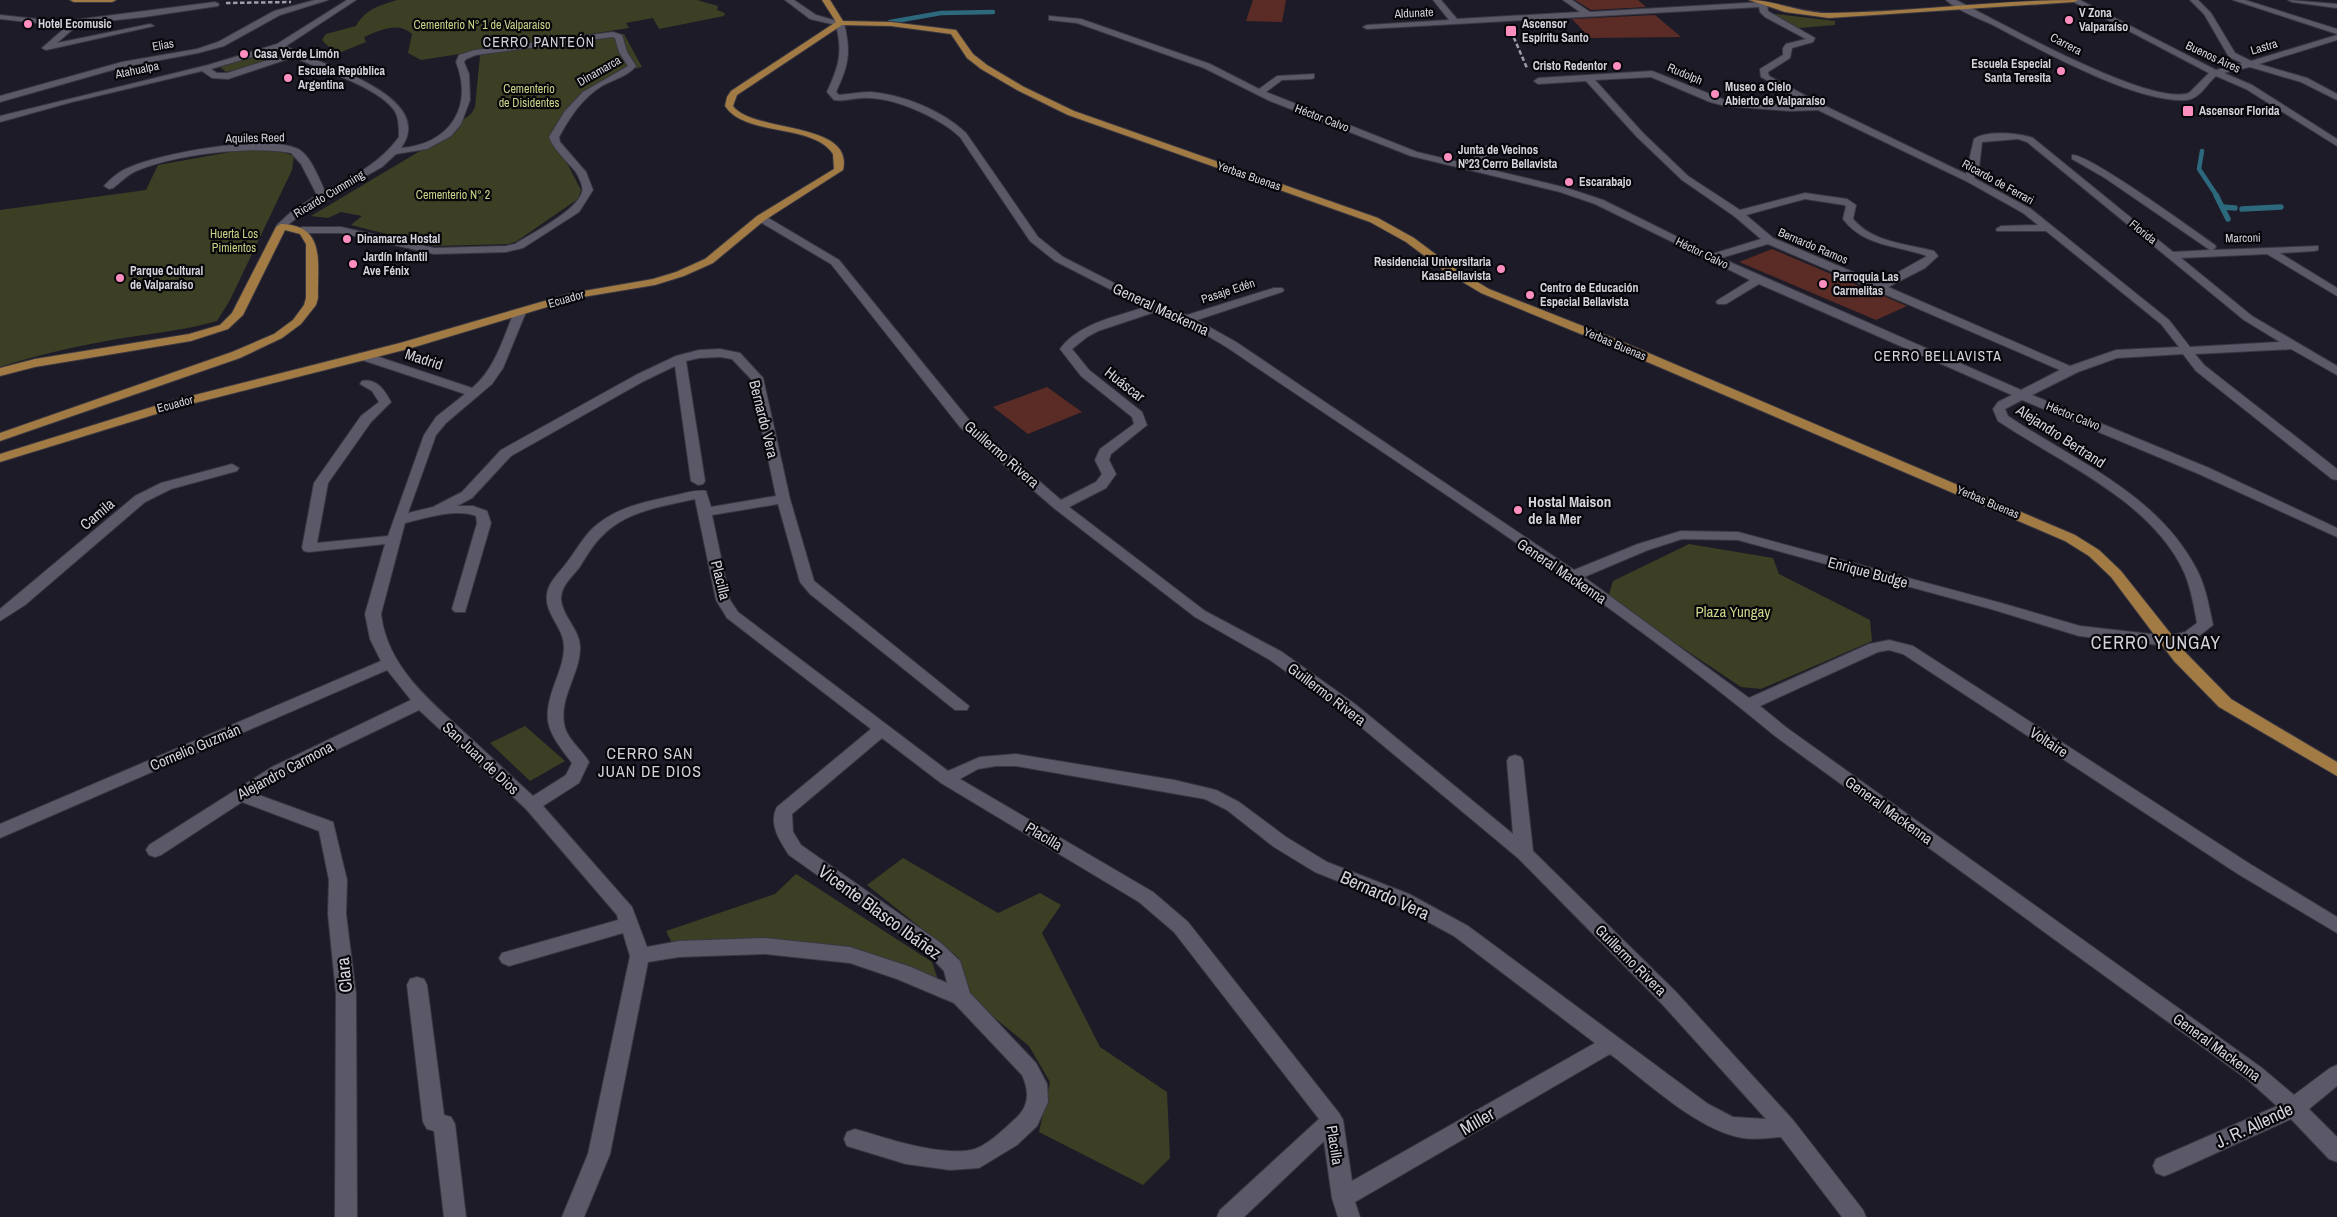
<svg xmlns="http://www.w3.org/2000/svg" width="2337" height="1217" font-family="'Archivo Narrow',sans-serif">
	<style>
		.green { fill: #3c3f23 }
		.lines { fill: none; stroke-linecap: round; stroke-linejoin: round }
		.stream-far1 { stroke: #2d697c; stroke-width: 4.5 }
		.stream { stroke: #2d697c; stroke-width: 5.5 }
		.building { fill: #5a2c25 }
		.minor-casing { stroke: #383741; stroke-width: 2 }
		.major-casing { stroke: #383741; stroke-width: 2 }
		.minor { fill: #5b5968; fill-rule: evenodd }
		.major { fill: #a27a44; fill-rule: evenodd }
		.rail { stroke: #9f9da7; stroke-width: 2.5; stroke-dasharray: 4.5 2.5; stroke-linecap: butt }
		.poi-dot { fill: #fd8ec0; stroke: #07070b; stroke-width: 2 }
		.labels { text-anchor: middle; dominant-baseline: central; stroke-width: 4.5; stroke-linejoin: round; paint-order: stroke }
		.far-street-label { font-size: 12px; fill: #d4d3db; stroke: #07070b }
		.far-poi-label { font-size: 12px; font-weight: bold; fill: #d4d3db; stroke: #07070b; text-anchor: start }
		.far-park-label { font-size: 12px; fill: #ccd387; stroke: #07070b }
		.far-neighbourhood-label { font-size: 14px; letter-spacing: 1px; fill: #d4d3db; stroke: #07070b }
		.street-label { font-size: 15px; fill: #d4d3db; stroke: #07070b }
		.poi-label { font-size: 15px; font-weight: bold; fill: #d4d3db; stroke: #07070b; text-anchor: start }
		.park-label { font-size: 15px; fill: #ccd387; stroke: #07070b }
		.neighbourhood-label { font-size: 16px; letter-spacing: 1px; fill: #d4d3db; stroke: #07070b }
		.quarter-label { font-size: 18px; letter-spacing: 1px; fill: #d4d3db; stroke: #07070b }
		.near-street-label { font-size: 18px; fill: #d4d3db; stroke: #07070b }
	</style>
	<rect width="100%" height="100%" fill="#1d1b27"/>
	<g class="green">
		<path d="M397,0H697L718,6L717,10L725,13L724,16L659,29L653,18L626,23L629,28L421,60L408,53L412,34C398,21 379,30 364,37L366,42L336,54L326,52L329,47L322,40L326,34L356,26C366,8 380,6 397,0Z"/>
		<polygon points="1768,13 1835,21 1835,25 1799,28"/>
		<path d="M624,34L642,67C595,75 580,103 555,140L581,190L578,199L517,241L509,244L434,246L351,225L362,216L341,212L328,218L311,216L430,145L471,114L475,107L480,55Z"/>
		<polygon points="264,55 275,59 226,72 219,66"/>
		<path d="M274,149L294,156L292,170L230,300L217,321C186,330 155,333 123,338C82,345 40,354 0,367V210L146,190L158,165L236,151Z"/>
		<polygon points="1689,544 1773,558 1779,574 1870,620 1872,641 1761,689 1741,687 1608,598 1613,581"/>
		<polygon points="525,726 565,761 530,781 490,743"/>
		<polygon points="903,858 998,913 1040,893 1061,905 1042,933 1100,1047 1167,1092 1170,1158 1143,1185 1039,1132 1050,1082 1029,1046 963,992 959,958 867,885"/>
		<polygon points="796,874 932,962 939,983 854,948 766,941 672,943 666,931 775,894"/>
	</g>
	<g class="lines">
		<g class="stream-far1">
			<polyline points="890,22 941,13 993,12"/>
			<polyline points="2202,151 2199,169 2217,196"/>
		</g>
		<g class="stream">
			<polyline points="2216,195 2228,219"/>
			<polyline points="2222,207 2235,208"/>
			<polyline points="2242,209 2281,207"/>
		</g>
	</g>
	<g class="building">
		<polygon points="1253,0 1286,0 1282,22 1246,21"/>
		<polygon points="1575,0 1638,0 1646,7 1591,10"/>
		<polygon points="1655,15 1681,37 1590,38 1572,19"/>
		<polygon points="1772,249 1876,293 1907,306 1876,320 1739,262"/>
		<polygon points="1047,387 1082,412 1028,434 993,407"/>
	</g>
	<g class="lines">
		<defs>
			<g id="minor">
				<polygon points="315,0 328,0 280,15 224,46 198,53 123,67 0,102 0,96 122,62 197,49 218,42 274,11"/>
				<path d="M347,0H356L286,46C316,64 439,95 401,148C449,144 474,108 456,62L459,55L475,50L613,32L622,35L627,52L636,66C627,77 614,79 602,86C582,98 570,117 559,137L560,142L586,172L593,190L579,212L523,248L506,252L434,254L341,233H302L297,230L302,227H341L434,248L506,246L515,244C532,233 577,211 582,192C584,187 578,175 575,171C566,160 554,150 549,137L565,111L583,92L628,66L619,52L615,38L612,37L476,55L466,59L464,62L469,74L470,100L461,124L451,136L427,149L396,154L382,167L314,205L281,230L276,227L277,225L291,212L317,195L301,164L291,153C251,145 171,155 134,172C126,176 120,183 113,188L109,189L104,186C110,179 120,171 128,168C161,153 266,134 298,149C311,156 319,179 325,191C353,177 380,163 399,137C399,128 399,117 394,110C377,86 320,70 294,57L228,79L212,78L202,71L72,102L0,122V116L208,65L277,44ZM279,49L287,54L227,73H217L211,69Z"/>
				<path d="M785,0H794L816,15L844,23C851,52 849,65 836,92L839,95C850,94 860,92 870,92C902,94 943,111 966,133L1038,237L1063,257L1159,306L1187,315L1274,288H1282L1284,290L1282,292L1197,320L1236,342L1574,570L1638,544L1681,531L1738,532L2001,603L2080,626L2168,636L2185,632L2197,623C2194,606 2191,588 2184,572C2151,500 2059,462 1998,421L1993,409L1998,402L2012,395L1759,284L1726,304H1718L1716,302L1718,300L1750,280L1595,204L1560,192L1411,156L1270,101L1204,68L1077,23L1049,20V16L1081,19L1210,64L1259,89L1277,76L1314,74V78L1311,79L1282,80L1266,92L1417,152L1467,164L1486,146H1492V150L1476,166L1567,188L1603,200L1712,254L1761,239L1734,216L1682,180L1637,137L1586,81L1538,84L1534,81L1538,78L1652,71L1725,100L1790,105H1809L1761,77L1760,69L1783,55V48L1786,44L1806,39L1765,17L1760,12L1759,7L1367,29L1363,27L1367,25L1449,20L1433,0H1441L1457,19L1580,12L1563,0H1572L1590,12L1763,2L1767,4L1768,11L1771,13L1815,38L1813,42L1792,48L1790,58L1768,72L1769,76L1823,105L1966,174L1974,139C1986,130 2020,133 2033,138L2173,252L2210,250L2105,178L2072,159V155C2087,152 2195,231 2215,245L2216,247L2213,250L2318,246V250L2314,251L2280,253L2337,288V296L2267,254L2181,258L2252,316L2337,366V375L2291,349L2195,354L2204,365L2337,469V480L2332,479L2196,371L2183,354L2117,358L2078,372L2032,395L2209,468L2337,528V537L2199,474L2022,400L2005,409L2008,416C2075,461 2158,494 2197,570C2206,587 2209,607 2213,625L2195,639L2168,646L2079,636L1991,609L1738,540L1682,539L1648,550L1584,577L1749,698L1869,644L1889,640L1913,646L2250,864L2337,917V933L2238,874L1903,654L1889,650L1878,652L1760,706L1787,728L2262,1068L2294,1095L2330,1068L2337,1065V1086L2309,1109L2337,1137V1162L2329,1159L2291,1119L2172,1173L2164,1176L2156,1173L2153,1166L2156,1159L2277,1106L2248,1080L1775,736C1603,594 1412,473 1228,348L1183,321L1155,312L1098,331L1087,337L1072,349L1089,370L1142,412L1147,425L1111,454L1109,460L1116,474L1106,488L1069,507L1205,611L1282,652L1355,704L1513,834L1507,761L1509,757L1515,755L1521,757L1523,761L1533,851L1676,992L1793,1120L1863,1210L1866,1217H1842L1781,1137C1768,1138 1755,1140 1743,1138C1698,1131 1646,1081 1610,1054L1355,1202L1360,1217H1338L1332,1198L1324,1141L1244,1217H1217L1220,1210L1319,1119L1174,932L1139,902L941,783L882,738L792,814L793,832L801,845L941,943L960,961L970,993L1036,1063L1047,1084L1048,1102L1037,1126L1017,1145L979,1168L950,1170L906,1164L847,1146L844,1139L847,1132L855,1129C886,1138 944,1158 975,1149C989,1144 1004,1129 1015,1119C1029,1107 1030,1092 1022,1075L954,1003L897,979L850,963L765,954L679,957L648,962L610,1154L584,1217H562L588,1154L630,956L623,933L509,966L502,963L499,958L502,953L618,920L617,915L526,809L419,710L284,775L256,794L333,822L347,880L346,914L356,994L357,1217H335L336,994L328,914L329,880L319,831L242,802L161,855L155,857L149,855L146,850L149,845L272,767L411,700L387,670L0,838V824L381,661L370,639L365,614L385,544L309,552L304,551L302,548L314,483L361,416L379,402L372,391L360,384L362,381C377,378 385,391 391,402L371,422L328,483L317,543L388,536L424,435L436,417L465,394L359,359L357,356L359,353H367L472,388C495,369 503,339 514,312L520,309L526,312L503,368L492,384L446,423L436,435L408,513L433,507L462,492L501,450L636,375L676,356L699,350L720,349L740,353L763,378L790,499L814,581L969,706L967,710H955L810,594L800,582L778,504L712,515L730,600L738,612L948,771L980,757L1016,754L1174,780L1216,790L1239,802L1286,837L1327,862L1409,894L1468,926L1708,1104L1733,1117L1766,1119L1662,1004L1518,858L1343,712L1270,660L1195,617L1055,509L960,427L831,264L757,220V216H765L839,260L970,421L1061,500L1096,482L1102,474L1095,460L1100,449L1134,424L1132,417L1081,376L1060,349C1079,323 1116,317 1145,307L1055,261L1030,241L960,137C940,118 896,98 868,98C857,97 845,102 834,100L827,92C839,66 843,53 836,25L810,19ZM1651,77L1710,102L1725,106L1790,111L1818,110L1966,181L2023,213L2038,225L2001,226L1996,229L1997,231H2046L2161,324L2179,347L2116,350L2070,366L1888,287L1925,268L1938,256L1934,251C1906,244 1872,242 1853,219L1856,205L1847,199L1805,193L1740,210L1688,176L1643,133L1595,80ZM2018,139L2027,142L2244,320L2280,342L2190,347L2169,320L2031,209L1974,178L1979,168L1982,142ZM1805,199L1844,205L1846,206L1843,219C1864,247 1897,245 1927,256L1879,283L1773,238L1746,215ZM1768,244L2060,370L2021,390L1721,258ZM720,357L732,359L751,379L776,496L711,507L706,491C696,489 683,494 672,496C643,502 611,509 590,531C580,542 574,554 565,565C559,573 548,583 547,594C544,614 564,627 564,647C564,658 560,670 556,680C541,721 546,729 572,763L566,775L533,796C510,775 488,754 465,733C429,700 387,666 381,614L405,523C425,518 456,508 476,516L477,523L452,609L455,612H465L491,523L487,511L473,506H457L472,498L511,456L644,381L675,366L691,481L698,485L703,484L705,481L686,361L699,358ZM695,499L716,600L727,618L871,729L777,807C768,824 780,841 789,855L927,953L944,971L947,983L911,967L850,947L765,938L679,941L647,947L632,907L543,806L579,783L589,762C583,751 569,741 565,728C557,699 581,674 580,646C579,629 563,617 561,600C560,587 571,578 579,568C586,557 592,546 601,537C625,511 663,506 695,499ZM996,766H1016L1205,799L1227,810L1274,847L1315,872L1395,904L1454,936L1595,1043L1352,1181L1343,1120L1339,1113L1188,922L1153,892L960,779L978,769Z"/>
				<path d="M1946,0H1956C1998,21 2150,107 2189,93L2209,73L2070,0H2080L2216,70L2242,63L2229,57L2204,14L2190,0H2198L2211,13L2235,53L2251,61L2337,35V40L2259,64L2307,78L2337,94V100L2301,82L2250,67L2224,73L2252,85L2337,139V146L2246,89L2216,76C2207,83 2201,98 2187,100C2137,104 2039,49 1993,25C1978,18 1958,11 1946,0Z"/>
				<polygon points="2233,0 2245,0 2337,29 2337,34"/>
				<polygon points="2288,0 2337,4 2337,8 2292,2"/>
				<polygon points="215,2 219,4 218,6 144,17 79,24 57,43 150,24 154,26 46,50 42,48 74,20"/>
				<polygon points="0,15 56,21 60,23 56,25 0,19"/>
				<polygon points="232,464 239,468 237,471 171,489 145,502 25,605 0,621 0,609 135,496 161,483"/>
				<polygon points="417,977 424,979 427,985 444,1115 451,1117 455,1124 466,1217 444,1217 434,1131 427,1129 423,1122 407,985 410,979"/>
			</g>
			<g id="major">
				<polygon points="70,0 116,0 112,2 74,2"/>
				<path d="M822,0H830L843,21L891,22L956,30L973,54L987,65L1024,87L1074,111L1378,218L1414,238L1454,268L1489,289L1618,340L2075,535L2099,550L2121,571L2186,653L2231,699L2337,762V776L2219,707L2174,661L2111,577L2089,556L2065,541L1610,346L1481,293L1446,272L1406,242L1370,222L1068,115L1017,90L981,69L967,58L951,34L891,26L842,25L737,95L733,106C752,133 855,121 843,170L765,220L713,263L684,276L655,285L577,298L408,349L179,407L0,462V454L171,401L400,343L572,293L653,279L676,272L705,259L757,216L834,169L833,154C813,123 745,137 725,106L727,97L731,91L836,22Z"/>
				<path d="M1749,0C1775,0 1803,14 1831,13C1914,12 1995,0 2078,0L2074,2L1829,18L1785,12Z"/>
				<path d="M281,224C327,225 317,264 318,298L316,305L301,324L282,338L240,358L0,441V433L232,352L274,334L293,320L304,305L306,298V244L300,234L285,230L243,315L228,329L191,341L35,367L0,376V368L35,359L189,334L220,325L232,313L276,227Z"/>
			</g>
		</defs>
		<use href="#minor" class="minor-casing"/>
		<use href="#major" class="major-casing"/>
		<use href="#minor" class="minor"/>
		<use href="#major" class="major"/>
		<g class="rail">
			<polyline points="226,3 291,2"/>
			<polyline points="1511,31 1527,68"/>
		</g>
	</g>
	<g class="poi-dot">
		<circle cx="2069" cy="20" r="5"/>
		<circle cx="28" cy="24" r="5"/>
		<rect x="1505" y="25" width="12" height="12" rx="2.5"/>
		<circle cx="244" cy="54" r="5"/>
		<circle cx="1617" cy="66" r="5"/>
		<circle cx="2061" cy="71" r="5"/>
		<circle cx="288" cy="78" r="5"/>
		<circle cx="1715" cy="94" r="5"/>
		<rect x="2182" y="105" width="12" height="12" rx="2.5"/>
		<circle cx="1448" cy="157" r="5"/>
		<circle cx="1569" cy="182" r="5"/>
		<circle cx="347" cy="239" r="5"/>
		<circle cx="353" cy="264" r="5"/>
		<circle cx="1501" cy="269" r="5"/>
		<circle cx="120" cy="278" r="5"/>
		<circle cx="1823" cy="284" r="5"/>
		<circle cx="1530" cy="295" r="5"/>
		<circle cx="1518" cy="510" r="5"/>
	</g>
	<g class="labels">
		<g class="far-street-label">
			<text transform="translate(1414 13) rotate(-3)">Aldunate</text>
			<text transform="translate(2066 44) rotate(27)">Carrera</text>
			<text transform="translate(163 45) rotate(-10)">Elias</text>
			<text transform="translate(2264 47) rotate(-17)">Lastra</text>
			<text transform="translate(2213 57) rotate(25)">Buenos Aires</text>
			<text transform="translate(137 70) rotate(-12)">Atahualpa</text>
			<text transform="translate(599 71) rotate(-30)">Dinamarca</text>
			<text transform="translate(1685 74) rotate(23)">Rudolph</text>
			<text transform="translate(1322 118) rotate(21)">Héctor Calvo</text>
			<text transform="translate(255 138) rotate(-1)">Aquiles Reed</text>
			<text transform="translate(1249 176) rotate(19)">Yerbas Buenas</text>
			<text transform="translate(1998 182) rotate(29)">Ricardo de Ferrari</text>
			<text transform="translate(329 194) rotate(-31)">Ricardo Cumming</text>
			<text transform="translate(2143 232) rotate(39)">Florida</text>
			<text transform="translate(2243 238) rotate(-1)">Marconi</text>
			<text transform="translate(1813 246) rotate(23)">Bernardo Ramos</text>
			<text transform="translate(1702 253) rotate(26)">Héctor Calvo</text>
			<text transform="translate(1228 291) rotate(-18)">Pasaje Edén</text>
			<text transform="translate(566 299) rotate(-16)">Ecuador</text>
			<text transform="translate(1615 344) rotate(23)">Yerbas Buenas</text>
			<text transform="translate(175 404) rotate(-15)">Ecuador</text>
			<text transform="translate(2073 416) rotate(22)">Héctor Calvo</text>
			<text transform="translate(1988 502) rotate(23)">Yerbas Buenas</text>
		</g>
		<g class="far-poi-label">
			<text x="2079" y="13">V Zona<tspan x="2079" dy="14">Valparaíso</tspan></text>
			<text x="38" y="24">Hotel Ecomusic</text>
			<text x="1522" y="24">Ascensor<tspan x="1522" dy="14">Espíritu Santo</tspan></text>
			<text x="254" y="54">Casa Verde Limón</text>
			<text x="2051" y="64" text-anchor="end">Escuela Especial<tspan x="2051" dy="14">Santa Teresita</tspan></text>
			<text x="1607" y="66" text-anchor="end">Cristo Redentor</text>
			<text x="298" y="71">Escuela República<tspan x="298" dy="14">Argentina</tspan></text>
			<text x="1725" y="87">Museo a Cielo<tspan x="1725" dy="14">Abierto de Valparaíso</tspan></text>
			<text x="2199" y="111">Ascensor Florida</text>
			<text x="1458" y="150">Junta de Vecinos<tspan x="1458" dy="14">Nº23 Cerro Bellavista</tspan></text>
			<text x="1579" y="182">Escarabajo</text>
			<text x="357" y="239">Dinamarca Hostal</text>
			<text x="363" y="257">Jardín Infantil<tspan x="363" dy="14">Ave Fénix</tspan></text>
			<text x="1491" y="262" text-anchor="end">Residencial Universitaria<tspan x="1491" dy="14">KasaBellavista</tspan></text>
			<text x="130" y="271">Parque Cultural<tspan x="130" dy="14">de Valparaíso</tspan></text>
			<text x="1833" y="277">Parroquia Las<tspan x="1833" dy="14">Carmelitas</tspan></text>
			<text x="1540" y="288">Centro de Educación<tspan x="1540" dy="14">Especial Bellavista</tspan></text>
		</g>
		<g class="far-park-label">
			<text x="482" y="25">Cementerio N° 1 de Valparaíso</text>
			<text x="529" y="89">Cementerio<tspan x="529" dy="14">de Disidentes</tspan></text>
			<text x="453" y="195">Cementerio N° 2</text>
			<text x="234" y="234">Huerta Los<tspan x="234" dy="14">Pimientos</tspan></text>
		</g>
		<g class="far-neighbourhood-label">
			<text x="539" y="42">CERRO PANTEÓN</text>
			<text x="1938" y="356">CERRO BELLAVISTA</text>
		</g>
		<g class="street-label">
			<text transform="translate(1161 309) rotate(25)">General Mackenna</text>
			<text transform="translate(424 359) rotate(18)">Madrid</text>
			<text transform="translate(1125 384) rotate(38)">Huáscar</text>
			<text transform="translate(764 419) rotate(76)">Bernardo Vera</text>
			<text transform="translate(2061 436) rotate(33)">Alejandro Bertrand</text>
			<text transform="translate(1002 454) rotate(41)">Guillermo Rivera</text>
			<text transform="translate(97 514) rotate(-40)">Camila</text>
			<text transform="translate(1562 571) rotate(34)">General Mackenna</text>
			<text transform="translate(1868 572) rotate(15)">Enrique Budge</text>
			<text transform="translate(721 580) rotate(76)">Placilla</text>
			<text transform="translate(1327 694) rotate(37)">Guillermo Rivera</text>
			<text transform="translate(2049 742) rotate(33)">Voltaire</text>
			<text transform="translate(195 747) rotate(-23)">Cornelio Guzmán</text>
			<text transform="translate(481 758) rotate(43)">San Juan de Dios</text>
			<text transform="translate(285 770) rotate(-28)">Alejandro Carmona</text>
			<text transform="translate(1889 810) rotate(36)">General Mackenna</text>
			<text transform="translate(1044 836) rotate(31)">Placilla</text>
			<text transform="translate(1631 960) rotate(45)">Guillermo Rivera</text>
			<text transform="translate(2217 1047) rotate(36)">General Mackenna</text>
			<text transform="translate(1335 1145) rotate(81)">Placilla</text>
		</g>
		<g class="poi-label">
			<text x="1528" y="501">Hostal Maison<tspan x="1528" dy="17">de la Mer</tspan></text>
		</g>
		<g class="park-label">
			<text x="1733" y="611">Plaza Yungay</text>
		</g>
		<g class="neighbourhood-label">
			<text x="650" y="753">CERRO SAN<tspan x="650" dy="18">JUAN DE DIOS</tspan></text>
		</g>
		<g class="quarter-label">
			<text x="2156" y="642">CERRO YUNGAY</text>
		</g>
		<g class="near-street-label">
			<text transform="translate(1385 895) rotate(24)">Bernardo Vera</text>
			<text transform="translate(880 912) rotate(36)">Vicente Blasco Ibáñez</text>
			<text transform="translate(344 975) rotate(-96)">Clara</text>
			<text transform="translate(1477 1121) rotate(-30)">Miller</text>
			<text transform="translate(2254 1125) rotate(-25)">J. R. Allende</text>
		</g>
	</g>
</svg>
